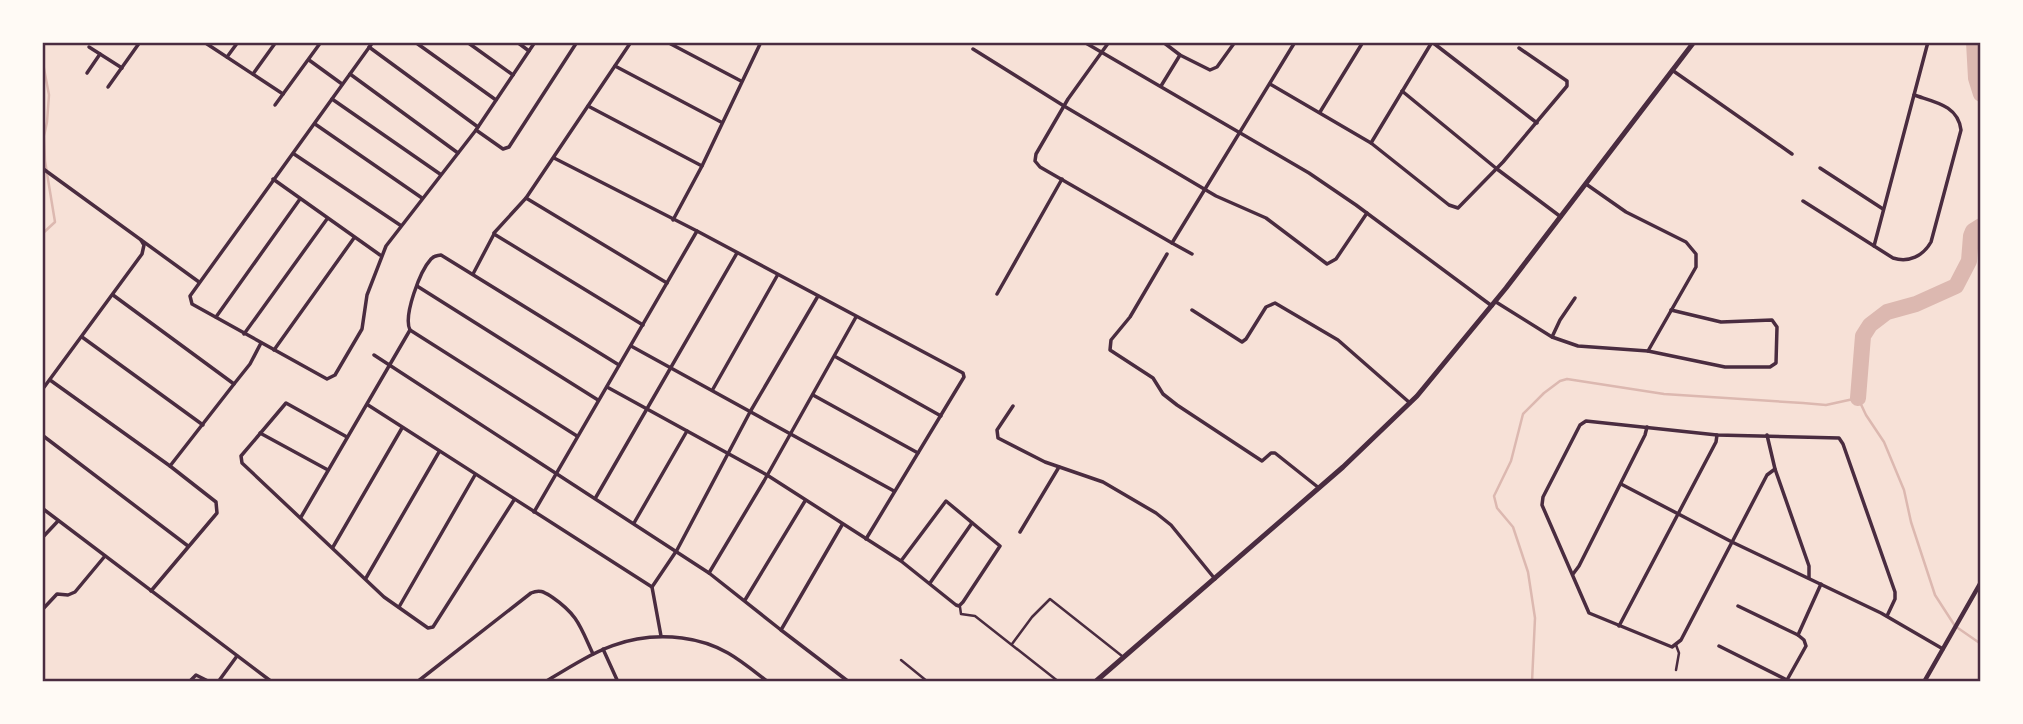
<svg xmlns="http://www.w3.org/2000/svg" width="2023" height="724" font-family="Georgia,serif">
	<style>
		.lines { fill: none; stroke-linecap: round; stroke-linejoin: round }
		.stream { stroke: #dcb8b0; stroke-width: 2.5 }
		.river { stroke: #dcb8b0; stroke-width: 16 }
		.pedestrian { stroke: #4a2c40; stroke-width: 2.5 }
		.minor { stroke: #4a2c40; stroke-width: 3.5 }
		.tertiary { stroke: #4a2c40; stroke-width: 4.5 }
		.primary { stroke: #4a2c40; stroke-width: 5 }
		.neatline { fill: none; stroke: #4a2c40; stroke-width: 2.5 }
	</style>
	<rect width="100%" height="100%" fill="#f7e1d7"/>
	<g class="lines">
		<g class="stream">
			<polyline points="42,58 49,95 47,122 44,136 45,161 55,222 42,234"/>
			<polyline points="1532,682 1535,618 1528,572 1513,527 1497,508 1494,496 1511,461 1523,414 1544,393 1560,381 1567,379 1664,394 1803,403 1826,405 1858,398 1866,415 1884,442 1904,490 1911,522 1935,595 1955,626 1981,644"/>
		</g>
		<g class="river">
			<polyline points="1974,42 1976,78 1981,94"/>
			<polyline points="1858,398 1863,336 1870,325 1887,312 1916,304 1956,286 1969,261 1971,236 1973,231 1981,226"/>
		</g>
		<g class="pedestrian">
			<polyline points="960,607 961,614 975,616 1059,682"/>
			<polyline points="1012,644 1032,617 1050,599 1122,656"/>
			<polyline points="901,660 928,682"/>
			<polyline points="1676,670 1679,653 1676,645"/>
		</g>
		<g class="minor">
			<polyline points="204,42 283,94"/>
			<polyline points="373,42 190,296 192,304 327,379 335,375 362,329 367,295 386,246 476,130 535,42"/>
			<polyline points="415,42 496,100"/>
			<polyline points="467,42 513,75"/>
			<polyline points="517,42 529,51"/>
			<polyline points="667,42 741,81"/>
			<polyline points="1084,42 1309,173 1356,205 1492,306"/>
			<polyline points="1109,42 1068,99 1036,154 1035,161 1040,167 1172,243"/>
			<polyline points="1163,42 1180,55 1210,70 1217,67 1235,42"/>
			<polyline points="1432,42 1537,123"/>
			<polyline points="89,47 122,68"/>
			<polyline points="369,47 478,127"/>
			<polyline points="973,49 1064,106 1216,196 1266,218 1327,264 1336,259 1367,213"/>
			<polyline points="227,57 238,42"/>
			<polyline points="309,60 342,84"/>
			<polyline points="615,66 721,122"/>
			<polyline points="1672,70 1792,154"/>
			<polyline points="87,73 100,54"/>
			<polyline points="253,74 276,42"/>
			<polyline points="350,74 458,153"/>
			<polyline points="1270,84 1371,143 1449,205 1458,208 1503,162 1567,86 1567,81 1519,48"/>
			<polyline points="1161,86 1180,55"/>
			<polyline points="108,87 140,42"/>
			<polyline points="1402,91 1497,169 1561,217"/>
			<polyline points="332,99 440,174"/>
			<polyline points="275,105 321,42"/>
			<polyline points="588,106 702,166"/>
			<polyline points="1320,112 1363,42"/>
			<polyline points="315,124 422,198"/>
			<polyline points="476,130 503,149 509,147 577,42"/>
			<polyline points="1371,143 1432,42"/>
			<polyline points="294,154 400,225"/>
			<polyline points="554,158 697,231"/>
			<polyline points="42,168 199,282"/>
			<polyline points="1820,168 1883,209"/>
			<polyline points="273,179 380,255"/>
			<polyline points="1586,184 1626,212 1686,242 1696,254 1696,267 1648,351"/>
			<polyline points="526,198 631,42"/>
			<path d="M1803,201L1893,258C1909,263 1923,256 1931,242L1961,130C1958,105 1934,102 1914,95"/>
			<polyline points="673,220 702,166 761,42"/>
			<polyline points="494,233 526,198 667,283"/>
			<polyline points="1874,246 1928,42"/>
			<polyline points="1167,254 1130,317 1111,340 1110,350 1153,378 1163,394 1177,405 1262,461 1271,453 1275,453 1319,488"/>
			<polyline points="1192,254 1172,243 1295,42"/>
			<polyline points="473,274 494,234 643,325"/>
			<polyline points="417,286 598,400"/>
			<polyline points="997,294 1062,179"/>
			<polyline points="113,295 234,384 170,466"/>
			<polyline points="1496,302 1552,337 1578,346 1648,351 1725,367 1770,367 1776,363 1777,327 1772,320 1721,322 1671,310"/>
			<polyline points="1192,310 1242,342 1246,339 1266,307 1275,303 1338,340 1410,403"/>
			<polyline points="216,317 300,199"/>
			<polyline points="410,330 577,436"/>
			<polyline points="244,334 327,219"/>
			<polyline points="82,337 203,425"/>
			<polyline points="1552,337 1560,320 1575,298"/>
			<polyline points="631,346 894,491"/>
			<polyline points="274,350 354,238"/>
			<polyline points="374,355 709,573 764,481 856,317"/>
			<polyline points="836,357 941,416"/>
			<polyline points="50,380 170,466 216,502 217,513 151,591"/>
			<polyline points="234,384 250,364 261,343"/>
			<polyline points="607,387 767,475 901,561 956,605 959,606 963,602 1000,546 946,501 901,561"/>
			<polyline points="713,389 777,276"/>
			<polyline points="42,390 142,254 144,245 141,240"/>
			<polyline points="813,395 918,453"/>
			<polyline points="368,405 652,587"/>
			<polyline points="1013,406 997,430 998,438 1045,462 1103,482 1156,513 1171,525 1215,579"/>
			<polyline points="260,433 328,470"/>
			<polyline points="42,435 188,546"/>
			<polyline points="1767,435 1775,469 1809,566 1809,578"/>
			<polyline points="347,437 286,403 241,456 242,463 384,597 428,628 433,627 514,500"/>
			<polyline points="1775,469 1767,475 1681,640 1672,647 1589,613 1542,505 1543,497 1580,425 1586,421 1717,435 1839,438 1843,444 1895,592 1895,599 1887,616"/>
			<polyline points="1621,484 1732,542 1881,613 1943,649"/>
			<polyline points="596,497 737,253"/>
			<polyline points="42,508 272,682"/>
			<polyline points="534,512 697,231 963,373 964,377 866,539"/>
			<path d="M301,517L410,330C403,316 420,271 431,259C435,255 436,256 441,255L619,365"/>
			<polyline points="634,523 687,431"/>
			<polyline points="842,525 781,630 849,682"/>
			<polyline points="1020,532 1059,467"/>
			<polyline points="42,538 58,521"/>
			<polyline points="333,547 402,428"/>
			<polyline points="709,573 781,630"/>
			<polyline points="1573,574 1579,566 1645,435 1647,427"/>
			<polyline points="366,578 439,452"/>
			<polyline points="930,583 972,523"/>
			<polyline points="745,600 805,501"/>
			<polyline points="1738,606 1798,635 1821,584"/>
			<polyline points="399,607 475,475"/>
			<polyline points="42,610 57,594 68,595 75,592 105,556"/>
			<polyline points="1619,626 1716,442 1717,435"/>
			<polyline points="661,636 652,587 677,550 750,412 818,296"/>
			<polyline points="1719,646 1787,680 1806,646 1804,640 1798,635"/>
			<polyline points="603,649 618,682"/>
			<polyline points="189,682 196,675 210,682"/>
			<polyline points="218,682 237,656"/>
			<path d="M417,682L531,593C540,589 544,592 552,597C578,615 580,626 593,654"/>
			<path d="M545,682C591,654 625,631 682,638C698,640 714,645 728,653C742,661 755,672 768,682"/>
		</g>
		<polyline class="tertiary" points="1924,682 1981,582"/>
		<polyline class="primary" points="1095,682 1343,467 1417,396 1506,288 1694,42"/>
	</g>
	<rect width="2023" height="724" fill="none" stroke="#fffaf5" stroke-width="88"/>
	<rect x="44" y="44" width="1935" height="636" class="neatline"/>
</svg>
